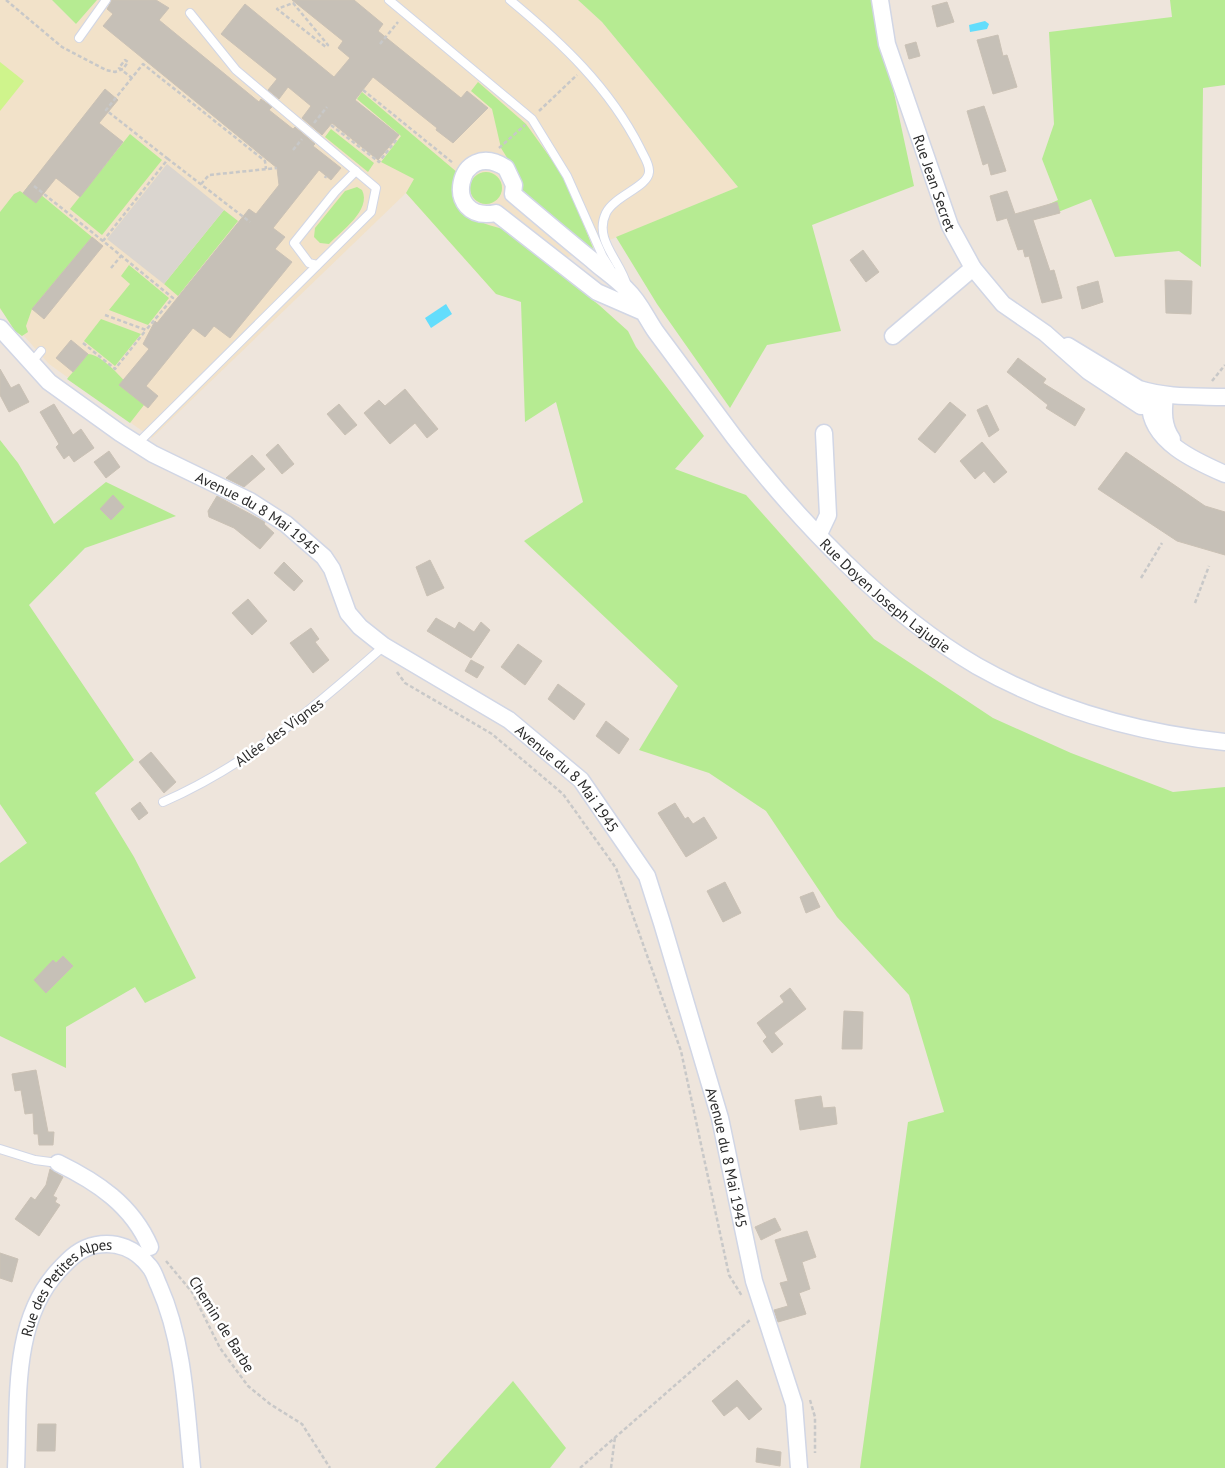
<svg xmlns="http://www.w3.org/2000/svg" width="1225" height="1468" font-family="'PT Sans',sans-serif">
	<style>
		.education { fill: #f2e2c9 }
		.green { fill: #b6eb92 }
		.pitch { fill: #cff48c }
		.plaza { fill: #dad5cf }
		.water { fill: #63ddfc }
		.building { fill: #c6c0b7; stroke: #cac1b5 }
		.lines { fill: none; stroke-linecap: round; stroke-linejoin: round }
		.service-casing { stroke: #d1d6e5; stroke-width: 10 }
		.minor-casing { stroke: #d1d6e5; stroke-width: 19 }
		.path { stroke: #c8c8c8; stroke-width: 2.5; stroke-dasharray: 4 2.5; stroke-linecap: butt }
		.service { stroke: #fff; stroke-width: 8 }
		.minor { stroke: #fff; stroke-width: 16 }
		.labels { text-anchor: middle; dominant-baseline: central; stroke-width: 5; stroke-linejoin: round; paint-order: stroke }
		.street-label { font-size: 15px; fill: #2b2b2b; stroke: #fff }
	</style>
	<rect width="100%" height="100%" fill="#eee5dc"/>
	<polygon class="education" points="0,0 52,0 76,24 97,0 578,0 602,22 738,187 532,272 496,294 406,193 152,438 49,364 0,309"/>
	<g class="green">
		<polygon points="52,0 97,0 76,24"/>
		<polygon points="578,0 874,0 914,186 812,225 841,331 767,345 730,408 657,304 616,237 738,187 602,22"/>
		<polygon points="1170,0 1225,0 1225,85 1203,88 1201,267 1179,251 1115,257 1091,199 1048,216 1045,206 1058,200 1042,159 1054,124 1049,32 1172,17"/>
		<polygon points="478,82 526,124 565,178 595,253 522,191 516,172 501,148 492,109 471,91"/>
		<path d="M362,92L458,173C443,209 474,222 503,229L599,305L628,331L636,347L704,436L675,469L746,495L874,639L993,718L1071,753L1173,792L1225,787V1468H860L908,1122L944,1112L909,995L837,917L766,811L709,773L639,750L678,686L524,541L583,502L556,402L525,422L521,302L496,294L406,193L414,179L381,162L401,136L357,99Z"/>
		<polygon points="331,129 374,163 368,172 325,137"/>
		<polygon points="130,134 162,160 102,235 70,209"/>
		<circle cx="486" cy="188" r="16"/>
		<polygon points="29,185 92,237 32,309 26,326 28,332 22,336 15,331 0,308 0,212 14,194 20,191 23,193"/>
		<path d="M357,187L362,190C372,210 341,231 329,244L320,243L314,237L315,228L345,191Z"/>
		<polygon points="224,210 238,221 178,296 164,284"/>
		<polygon points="129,265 169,298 148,325 109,310 130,284 121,276"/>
		<polygon points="101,319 141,334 115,366 84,341"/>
		<path d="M88,354C105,354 134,392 144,405L130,423L67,379Z"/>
		<polygon points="0,440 18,463 54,524 106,482 176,516 85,548 29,605 134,760 95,793 134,857 196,978 145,1003 135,987 66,1027 66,1068 0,1036 0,863 27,843 0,804"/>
		<polygon points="513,1381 566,1448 550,1468 435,1468"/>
	</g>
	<polygon class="pitch" points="0,62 24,81 0,111"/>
	<polygon class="plaza" points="167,164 224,210 164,284 107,239"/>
	<g class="water">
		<polygon points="985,21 989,24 987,29 970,32 969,25"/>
		<polygon points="446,304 452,314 431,328 425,318"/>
	</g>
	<g class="building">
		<polygon points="112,0 156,0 169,8 159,20 259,102 261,99 272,107 269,110 293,129 295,127 315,144 313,146 341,168 331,180 319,170 273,228 285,237 275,249 292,262 284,272 230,338 214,326 205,337 193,328 146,386 158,396 148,408 119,385 149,349 143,344 155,321 157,323 249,209 256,214 279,185 277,168 103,26 113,14 107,9"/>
		<polygon points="292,0 354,0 383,24 378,31 461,98 467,91 488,108 453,143 436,130 437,128 373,77 355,100 399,135 378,160 332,123 322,135 302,118 311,106 288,87 279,99 268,90 277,79 221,34 245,4 334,77 350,58 338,48 343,41"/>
		<polygon points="947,2 954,22 937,27 932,6"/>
		<polygon points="998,35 1003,56 1007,55 1017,87 993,94 977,40"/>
		<polygon points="916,42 920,56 909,59 905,45"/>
		<polygon points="105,89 118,100 99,123 123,142 80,197 56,178 36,203 23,193"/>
		<polygon points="984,106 1006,171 991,175 988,163 983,165 967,111"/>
		<polygon points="1007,191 1015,214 1057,202 1060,213 1033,220 1050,271 1054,270 1062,298 1042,303 1029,256 1025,257 1023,249 1018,250 1007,218 997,221 990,196"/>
		<polygon points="92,237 103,246 44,319 32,309"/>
		<polygon points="863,250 879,272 866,282 850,260"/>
		<polygon points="1165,280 1192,281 1191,314 1166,313"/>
		<polygon points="1098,281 1103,302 1082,309 1077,287"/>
		<polygon points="71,340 88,354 73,372 56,358"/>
		<polygon points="1018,358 1046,379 1043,383 1085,409 1075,426 1046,408 1048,405 1007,372"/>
		<polygon points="0,369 11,388 19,384 29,402 9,412 0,395"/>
		<polygon points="405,389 438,429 427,438 415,423 390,444 364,413 379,400 385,406"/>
		<polygon points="950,402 966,415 935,453 918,439"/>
		<polygon points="54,404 73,435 81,429 94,448 74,462 69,455 64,459 56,447 59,444 40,412"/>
		<polygon points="339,404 357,425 345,435 327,414"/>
		<polygon points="987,405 999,430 989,437 977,410"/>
		<polygon points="982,442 1007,472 994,483 984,471 975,479 960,461"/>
		<polygon points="278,444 294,464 282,474 266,455"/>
		<polygon points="109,451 120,467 106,478 94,462"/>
		<polygon points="1126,452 1205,506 1225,512 1225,555 1177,541 1098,489"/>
		<polygon points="252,455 265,469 244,487 226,478"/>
		<polygon points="113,495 124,507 111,520 100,509"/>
		<polygon points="217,496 265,522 264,524 274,533 260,549 234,528 209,517 208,511"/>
		<polygon points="430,560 444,588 427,596 416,567"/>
		<polygon points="284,562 303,581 294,591 274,573"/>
		<polygon points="248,599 267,621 252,635 232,613"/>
		<polygon points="436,618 455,629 459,622 474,632 481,622 490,630 471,658 427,631"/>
		<polygon points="311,628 319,639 315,642 329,660 313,673 290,643"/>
		<polygon points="518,644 542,661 525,685 501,667"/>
		<polygon points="471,660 484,667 477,678 465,671"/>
		<polygon points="558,684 585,704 574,720 548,699"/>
		<polygon points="606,721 629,739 619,754 596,736"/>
		<polygon points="151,752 176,782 164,793 139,762"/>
		<polygon points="140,802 148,813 139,820 131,809"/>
		<polygon points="675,803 685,819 688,817 693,824 704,817 717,838 686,857 658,813"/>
		<polygon points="725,882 741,913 723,922 707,891"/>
		<polygon points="813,892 820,907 806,913 800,897"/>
		<polygon points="63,956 73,966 46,993 34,980 53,960 56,963"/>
		<polygon points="790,988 806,1009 774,1033 783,1044 772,1053 763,1041 767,1037 757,1023 784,1002 780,996"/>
		<polygon points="844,1011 863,1012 862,1049 842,1049"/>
		<polygon points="36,1070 48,1132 54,1132 53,1145 39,1145 38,1134 34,1134 33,1113 25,1114 21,1090 15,1091 12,1074"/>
		<polygon points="821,1096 823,1108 835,1107 837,1124 800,1130 795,1100"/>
		<polygon points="50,1169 63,1177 53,1196 57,1198 55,1202 60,1205 39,1236 15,1219 31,1197 35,1200 46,1185"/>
		<polygon points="775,1218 781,1230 761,1240 755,1227"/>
		<polygon points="807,1231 816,1257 802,1262 810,1289 799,1293 806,1314 778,1322 774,1310 788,1306 780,1283 788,1281 775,1240"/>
		<polygon points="0,1253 18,1259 12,1282 0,1278"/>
		<polygon points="737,1380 762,1409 749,1420 737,1406 724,1416 712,1401"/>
		<polygon points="38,1424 56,1424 55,1451 37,1451"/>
		<polygon points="757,1448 781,1452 780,1466 756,1462"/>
	</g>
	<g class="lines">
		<defs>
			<g id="service">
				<polyline points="389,0 532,119 567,176 603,257 610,268"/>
				<path d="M510,0C562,43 609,87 640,148C643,155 650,164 649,172C648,187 614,196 606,213C593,240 621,261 627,286"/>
				<polyline points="79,38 106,0"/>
				<polyline points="317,265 309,263 294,243 335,192 356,171"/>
				<polyline points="31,363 41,351"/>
				<polyline points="138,443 371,212 376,188 236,70 190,13"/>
				<path d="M163,802C248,765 316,706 384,646"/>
				<polyline points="0,1149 35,1160 58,1163"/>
			</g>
			<g id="minor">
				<path id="s1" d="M880,0L887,44L950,226L973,268L1003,304L1045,333L1088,371L1141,406L1165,396"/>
				<path id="s2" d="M643,312L597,292L496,213C440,224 457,136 506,168L514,185L513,194C539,216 565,238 592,260C603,270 617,279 627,290C639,301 647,319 656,332C682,367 708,402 734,437C798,520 886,613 977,666C1053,709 1139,733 1225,742"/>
				<path id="s3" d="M0,328L49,382L120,433L153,454L250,501L286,524L324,557L332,569L348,613L360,627L384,646L509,720L581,780L647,876L662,923L720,1118L754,1281L794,1404L799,1468"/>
				<polyline points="893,336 973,268"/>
				<path d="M1068,346L1139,389C1168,398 1196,396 1225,397"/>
				<path d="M1165,396C1163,412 1163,426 1172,439"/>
				<path d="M1150,404C1150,441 1195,461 1225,474"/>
				<polyline points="819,534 828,515 824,433"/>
				<path d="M58,1163C97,1182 132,1205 150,1247"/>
				<path id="s4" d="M16,1468C19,1402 11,1321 59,1270C70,1258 80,1248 96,1245C117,1241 136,1249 149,1266C154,1271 156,1280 159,1286C184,1342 186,1408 192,1468"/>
			</g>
		</defs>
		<use href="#service" class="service-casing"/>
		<use href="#minor" class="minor-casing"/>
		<g class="path">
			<polyline points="6,0 62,47 106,70 115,72 123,69 128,62 125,60 119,68 132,78"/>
			<polygon points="293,3 328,45 326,47 277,9"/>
			<polyline points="380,44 398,22"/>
			<polyline points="363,90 453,163"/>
			<polyline points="539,111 577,75"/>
			<polyline points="314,123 327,107"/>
			<polyline points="331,125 379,162 397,139"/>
			<polyline points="499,148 525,125"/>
			<polyline points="293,150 302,139"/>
			<polyline points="168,159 106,110 143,64 265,161 266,169"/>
			<polyline points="325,178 326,176"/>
			<polyline points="201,184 209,175 277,168"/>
			<polyline points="34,186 103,241"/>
			<polyline points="111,268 121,256"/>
			<polyline points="105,315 146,330 173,298 103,241 168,159 250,222"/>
			<polyline points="83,343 115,369 146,330"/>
			<polyline points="1212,381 1225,365"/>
			<polyline points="1141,578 1162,543"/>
			<polyline points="1195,603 1209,566"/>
			<polyline points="397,672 405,683 492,734 563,794 616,868 681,1051 729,1275 742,1296"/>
			<polyline points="166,1261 192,1292 220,1348 248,1386 270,1404 302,1424 330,1468"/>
			<polyline points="810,1400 815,1417 815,1453"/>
			<polyline points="580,1468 750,1320"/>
			<polyline points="611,1468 615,1437"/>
		</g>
		<use href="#service" class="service"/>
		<use href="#minor" class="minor"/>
	</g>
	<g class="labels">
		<g class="street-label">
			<text stroke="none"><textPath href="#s1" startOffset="191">Rue Jean Secret</textPath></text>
			<text stroke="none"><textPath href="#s3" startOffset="320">Avenue du 8 Mai 1945</textPath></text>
			<text stroke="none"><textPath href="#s2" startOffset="870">Rue Doyen Joseph Lajugie</textPath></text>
			<text transform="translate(279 732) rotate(-36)">Allée des Vignes</text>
			<text stroke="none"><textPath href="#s3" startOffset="739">Avenue du 8 Mai 1945</textPath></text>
			<text stroke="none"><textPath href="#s3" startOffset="1159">Avenue du 8 Mai 1945</textPath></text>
			<text stroke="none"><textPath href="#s4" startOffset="201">Rue des Petites Alpes</textPath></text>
			<text transform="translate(222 1324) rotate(58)">Chemin de Barbe</text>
		</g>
	</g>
</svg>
